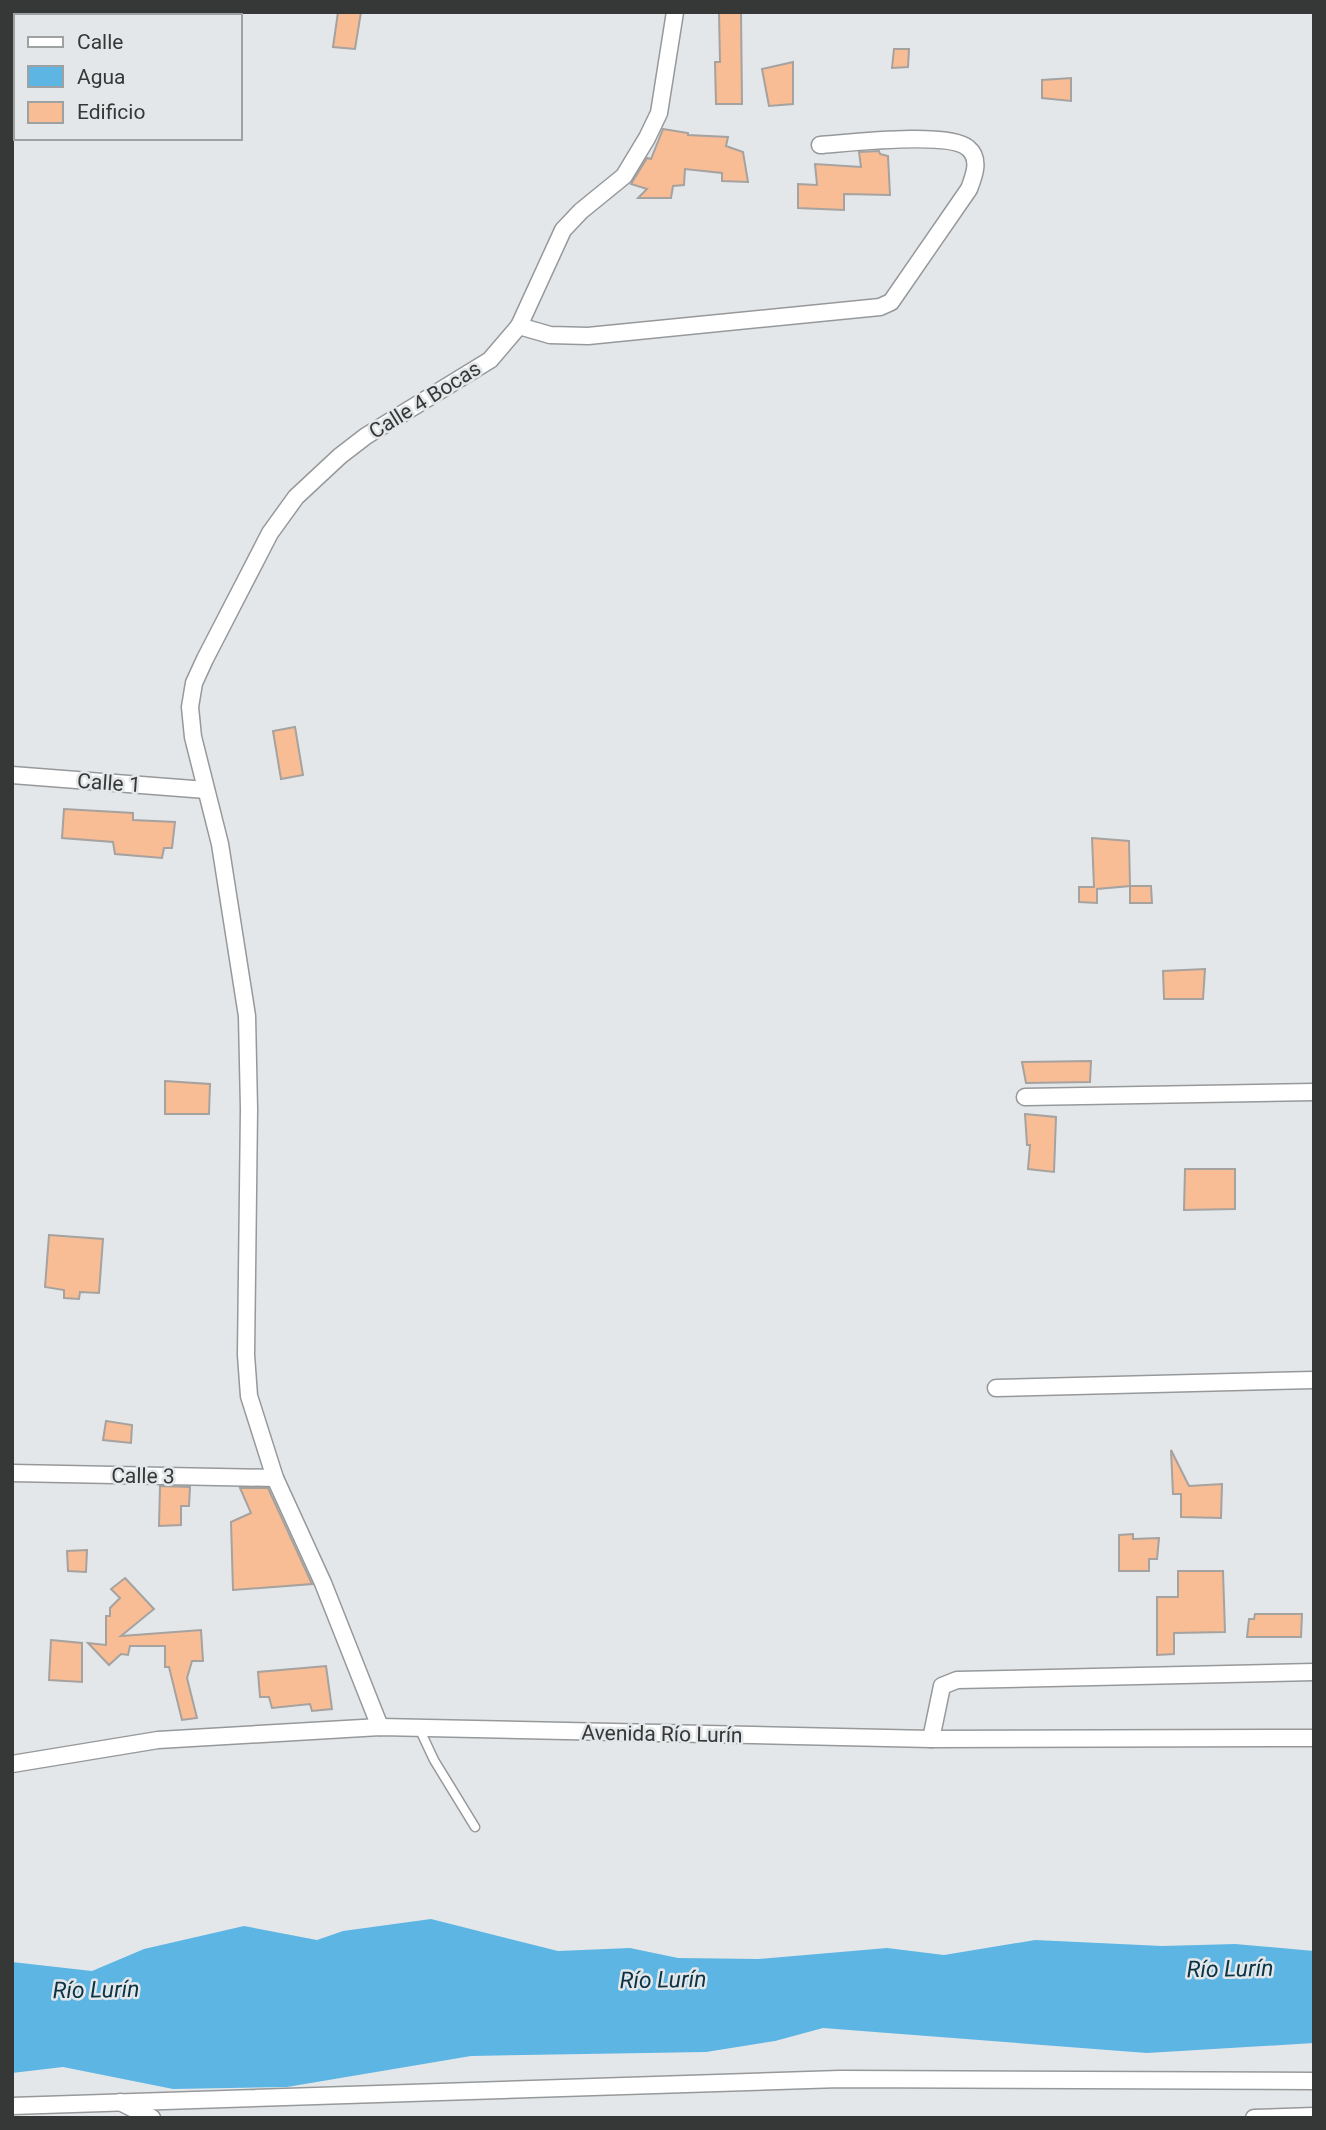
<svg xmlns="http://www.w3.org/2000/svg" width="1326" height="2130" font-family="Roboto,sans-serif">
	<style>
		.water { fill: #5db5e4 }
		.building { fill: #f8bd94; stroke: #a5a2a0; stroke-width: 2 }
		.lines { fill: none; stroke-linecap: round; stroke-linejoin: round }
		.lane-casing { stroke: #96989a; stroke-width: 11 }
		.street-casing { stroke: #96989a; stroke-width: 19 }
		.lane { stroke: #fff; stroke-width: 8 }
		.street { stroke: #fff; stroke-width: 16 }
		.labels { text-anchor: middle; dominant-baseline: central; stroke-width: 5; stroke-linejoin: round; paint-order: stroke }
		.street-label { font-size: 21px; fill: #363838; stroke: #e4e7e9 }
		.water-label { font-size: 23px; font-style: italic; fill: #0a3346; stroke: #e4e7e9 }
	</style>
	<rect width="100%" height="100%" fill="#e4e7e9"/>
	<polygon class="water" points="431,1919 558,1951 630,1948 678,1958 758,1959 887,1948 944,1955 1035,1940 1162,1946 1235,1944 1314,1951 1314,2043 1147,2053 823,2028 775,2041 706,2052 471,2056 287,2087 173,2089 63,2067 12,2073 12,1962 92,1971 144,1949 244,1926 317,1940 343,1931"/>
	<g class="building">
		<polygon points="338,12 361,12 355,49 333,47"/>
		<polygon points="719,12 741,12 742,104 716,104 715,62 720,62"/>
		<polygon points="894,49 909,49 908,67 892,68"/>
		<polygon points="793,62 793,104 769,106 762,69"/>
		<polygon points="1071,78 1071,101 1042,98 1042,80"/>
		<polygon points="663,129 688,133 688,135 728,137 726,146 743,152 748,182 722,181 722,173 685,169 684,185 673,186 671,198 638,198 647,189 631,184 647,158 651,159"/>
		<polygon points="879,151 880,154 888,156 890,195 844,194 844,210 798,208 798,184 817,185 815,164 861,167 859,152"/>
		<polygon points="295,727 303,775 281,779 273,731"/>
		<polygon points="64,809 133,813 133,820 175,822 172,848 164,848 162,858 115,854 113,842 62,838"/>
		<polygon points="1092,838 1129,841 1130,886 1097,889 1097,903 1079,902 1079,887 1094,887"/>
		<polygon points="1130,886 1151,886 1152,903 1130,903"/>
		<polygon points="1205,969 1203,999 1164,999 1163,971"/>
		<polygon points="1091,1061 1090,1082 1026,1083 1022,1062"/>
		<polygon points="165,1081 210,1084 209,1114 165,1114"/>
		<polygon points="1025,1114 1056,1117 1054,1172 1028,1169 1030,1145 1027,1145"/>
		<polygon points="1185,1169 1235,1169 1235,1209 1184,1210"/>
		<polygon points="49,1235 103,1239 99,1293 80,1292 79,1299 64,1298 64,1290 45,1287"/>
		<polygon points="106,1421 132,1425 131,1443 103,1440"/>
		<polygon points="1171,1450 1189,1486 1222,1484 1221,1518 1181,1517 1181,1494 1173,1494"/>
		<polygon points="160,1486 190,1487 189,1506 181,1506 181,1525 159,1526"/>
		<polygon points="240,1488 268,1488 312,1584 233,1590 231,1522 251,1513"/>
		<polygon points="1133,1534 1133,1539 1159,1538 1157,1559 1149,1559 1149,1571 1119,1571 1119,1535"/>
		<polygon points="87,1550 86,1572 68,1571 67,1551"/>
		<polygon points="1178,1571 1223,1571 1225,1632 1174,1633 1174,1654 1157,1655 1157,1597 1178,1597"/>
		<polygon points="125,1578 154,1609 121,1636 201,1630 203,1661 192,1661 187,1678 197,1718 182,1720 169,1667 165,1667 165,1646 130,1646 128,1655 121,1654 109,1665 88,1643 106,1645 106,1616 110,1616 110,1608 120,1598 111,1589"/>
		<polygon points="1255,1614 1302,1614 1301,1637 1247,1637 1249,1619 1254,1619"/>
		<polygon points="51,1640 82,1643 82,1682 49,1680"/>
		<polygon points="326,1666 332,1709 312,1711 310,1704 272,1708 269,1697 260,1697 258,1672"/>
	</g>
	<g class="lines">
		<defs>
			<polyline id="lane" points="419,1728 434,1760 475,1827"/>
			<g id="street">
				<path d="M519,326L550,335L588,336L880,307L891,302L969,189C974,176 981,159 968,148C949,131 848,143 820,145"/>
				<polyline points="12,775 206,790"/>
				<polyline points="1025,1097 1314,1092"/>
				<polyline points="996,1388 1314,1380"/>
				<polyline points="12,1473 275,1478"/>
				<polyline points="380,1727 323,1583 275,1478 249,1396 246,1355 249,1109 247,1016 220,844 193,737 190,707 194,683 205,659 270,533 296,497 340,456 366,436 490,360 519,326 563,230 581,211 624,176 647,138 659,113 675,12"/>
				<polyline points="931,1739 942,1686 957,1680 1314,1672"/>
				<polyline points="12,1764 158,1740 380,1727 931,1739 1314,1738"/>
				<polyline points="120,2102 152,2118"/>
				<polyline points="12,2106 840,2079 1314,2081"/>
				<polyline points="1254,2118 1314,2116"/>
			</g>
		</defs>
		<use href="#lane" class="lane-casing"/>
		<use href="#street" class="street-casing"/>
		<use href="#lane" class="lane"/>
		<use href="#street" class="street"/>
	</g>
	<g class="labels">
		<g class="street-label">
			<text transform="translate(425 400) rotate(-32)">Calle 4 Bocas</text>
			<text transform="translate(109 783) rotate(4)">Calle 1</text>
			<text transform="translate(143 1476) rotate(1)">Calle 3</text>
			<text transform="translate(662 1734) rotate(1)">Avenida Río Lurín</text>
		</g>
		<g class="water-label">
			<text transform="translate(1230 1969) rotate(-1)">Río Lurín</text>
			<text transform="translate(663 1980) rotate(-1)">Río Lurín</text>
			<text transform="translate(96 1990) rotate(-1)">Río Lurín</text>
		</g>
	</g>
	<rect width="1326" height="2130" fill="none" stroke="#363838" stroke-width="28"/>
	<rect x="14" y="14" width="228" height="126" fill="#e4e7e9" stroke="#9ea1a2" stroke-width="2"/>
	<rect x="28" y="37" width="35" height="10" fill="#ffffff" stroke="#9ea1a2" stroke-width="2"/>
	<text x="77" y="49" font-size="21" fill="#363838">Calle</text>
	<rect x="28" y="66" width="35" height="21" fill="#5db5e4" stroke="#9ea1a2" stroke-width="2"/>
	<text x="77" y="84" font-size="21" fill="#363838">Agua</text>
	<rect x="28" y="102" width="35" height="21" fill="#f8bd94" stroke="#9ea1a2" stroke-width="2"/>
	<text x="77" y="119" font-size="21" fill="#363838">Edificio</text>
</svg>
